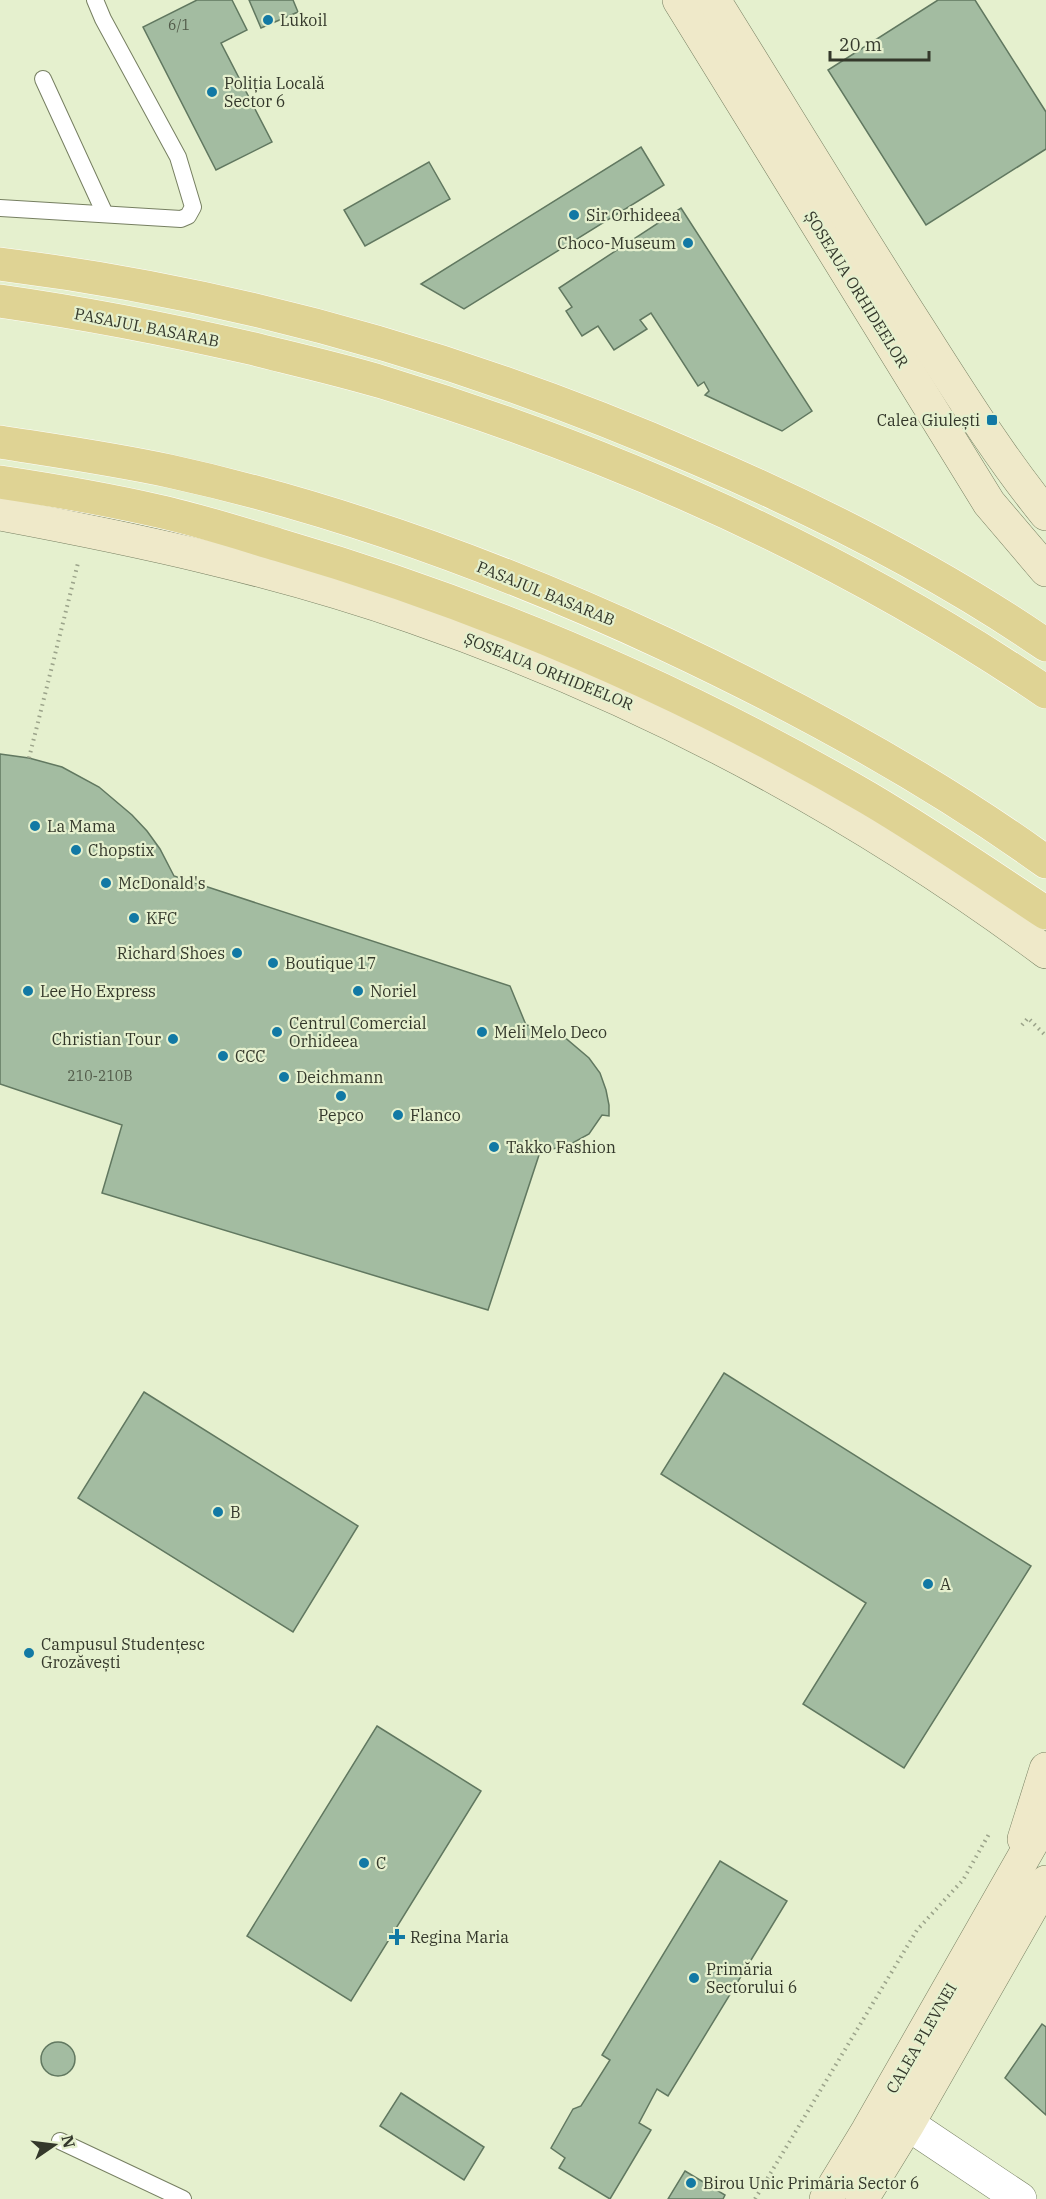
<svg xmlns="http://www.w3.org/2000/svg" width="1046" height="2199" font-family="'IBM Plex Serif',serif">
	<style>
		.building { fill: #a3bca1; stroke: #617860; stroke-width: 1.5 }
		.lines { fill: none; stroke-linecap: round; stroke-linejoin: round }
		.service-casing { stroke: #767f61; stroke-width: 18 }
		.minor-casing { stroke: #767f61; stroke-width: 34 }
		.secondary-casing { stroke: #767f61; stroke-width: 34 }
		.primary-casing { stroke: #fff; stroke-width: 34 }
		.path { stroke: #9ba38a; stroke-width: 4; stroke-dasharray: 1.5 4.5; stroke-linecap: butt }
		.service { stroke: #fff; stroke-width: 16 }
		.minor { stroke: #fff; stroke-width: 33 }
		.secondary { stroke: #efe9c9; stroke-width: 33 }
		.primary { stroke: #dfd394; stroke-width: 33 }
		.poi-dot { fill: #1279a4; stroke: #e5f0ce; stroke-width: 2 }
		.labels { text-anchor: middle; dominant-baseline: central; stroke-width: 4.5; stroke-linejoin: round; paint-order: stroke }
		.number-label { font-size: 14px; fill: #505948 }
		.poi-label { font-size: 16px; fill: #34382b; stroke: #e5f0ce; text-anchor: start }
		.street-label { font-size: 16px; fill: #34382b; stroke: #e5f0ce }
	</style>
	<rect width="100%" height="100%" fill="#e5f0ce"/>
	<g class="building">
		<polygon points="197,0 232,0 247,30 221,43 272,142 216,170 143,27"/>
		<polygon points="249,0 293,0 298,12 261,28"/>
		<polygon points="938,0 975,0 1046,112 1046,149 926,225 828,70"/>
		<polygon points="641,147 664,185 464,309 421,284"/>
		<polygon points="429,162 450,199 365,246 344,210"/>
		<polygon points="681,208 812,411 782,431 705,395 709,391 704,382 698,386 651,313 640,320 647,329 614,350 598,326 582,336 566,311 572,307 559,288"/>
		<polygon points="0,754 29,758 62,767 99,787 132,815 147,831 160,849 174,876 510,986 526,1025 545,1029 563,1036 589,1058 600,1073 606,1090 609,1105 609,1116 602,1115 589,1134 569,1145 540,1152 488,1310 102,1193 122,1125 0,1084"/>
		<polygon points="724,1373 1031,1566 904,1768 803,1704 866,1603 661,1474"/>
		<polygon points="144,1392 358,1526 293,1632 78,1498"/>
		<polygon points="377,1726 481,1791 351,2001 247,1936"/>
		<polygon points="720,1861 787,1901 668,2096 657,2089 639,2123 651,2130 610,2199 559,2168 565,2158 551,2148 573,2109 581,2106 610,2060 602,2055"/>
		<polygon points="1042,2024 1046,2027 1046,2115 1005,2078"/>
		<circle cx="58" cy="2059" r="17"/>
		<polygon points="401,2093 484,2147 464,2180 380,2126"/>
		<polygon points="685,2171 725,2195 723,2199 668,2199"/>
	</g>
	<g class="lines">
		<defs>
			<g id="service">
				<polyline points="43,79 105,214"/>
				<polyline points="0,208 181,219 188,216 193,207 178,157 103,19 95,0"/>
				<polyline points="60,2141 183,2199"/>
			</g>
			<polyline id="minor" points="908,2124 1020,2199"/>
			<g id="secondary">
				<polyline points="679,0 989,503 1046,570"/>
				<path d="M714,0C782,109 848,218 917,326C958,390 998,455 1046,514"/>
				<path d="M0,514C139,540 279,570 413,617C641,696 852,808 1046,952"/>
				<polyline points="1024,1839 1046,1769"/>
				<polyline points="826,2199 868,2130 1046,1818"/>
				<polyline points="862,2199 908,2124 1046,1882"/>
			</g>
			<g id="primary">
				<path d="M0,264C241,294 476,362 698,459C819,511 937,570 1046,645"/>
				<path d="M0,301C84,313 167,329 250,348C294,359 338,369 382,382C615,453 844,555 1046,692"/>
				<path d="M0,442C57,451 113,459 169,471C338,508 508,571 665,644C797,706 927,776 1046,862"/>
				<path d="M0,482C53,490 106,499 158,511C199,520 239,533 279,545C485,605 683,690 868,798C929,834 987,874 1046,913"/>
			</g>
		</defs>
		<use href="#service" class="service-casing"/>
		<use href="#minor" class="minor-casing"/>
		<use href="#secondary" class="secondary-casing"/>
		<use href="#primary" class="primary-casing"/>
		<g class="path">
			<polyline points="29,758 78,563"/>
			<polyline points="1022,1025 1028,1018 1046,1036"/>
			<polyline points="755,2199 917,1930 963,1880 989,1834"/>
		</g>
		<use href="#service" class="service"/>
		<use href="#minor" class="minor"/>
		<use href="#secondary" class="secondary"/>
		<use href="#primary" class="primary"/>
	</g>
	<g class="poi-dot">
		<circle cx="268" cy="20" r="6"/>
		<circle cx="212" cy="92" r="6"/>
		<circle cx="574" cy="215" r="6"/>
		<circle cx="688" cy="243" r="6"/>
		<rect x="986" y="414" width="12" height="12" rx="3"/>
		<circle cx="35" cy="826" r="6"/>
		<circle cx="76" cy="850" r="6"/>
		<circle cx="106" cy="883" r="6"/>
		<circle cx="134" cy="918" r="6"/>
		<circle cx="237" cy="953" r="6"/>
		<circle cx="273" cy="963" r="6"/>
		<circle cx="28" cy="991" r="6"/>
		<circle cx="358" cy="991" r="6"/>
		<circle cx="277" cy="1032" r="6"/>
		<circle cx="482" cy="1032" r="6"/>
		<circle cx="173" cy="1039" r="6"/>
		<circle cx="223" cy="1056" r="6"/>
		<circle cx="284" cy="1077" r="6"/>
		<circle cx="341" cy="1096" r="6"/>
		<circle cx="398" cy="1115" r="6"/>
		<circle cx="494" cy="1147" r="6"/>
		<circle cx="218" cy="1512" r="6"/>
		<circle cx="928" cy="1584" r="6"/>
		<circle cx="29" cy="1653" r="6"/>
		<circle cx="364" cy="1863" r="6"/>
		<path d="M394 1928h6v6h6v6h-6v6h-6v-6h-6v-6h6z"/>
		<circle cx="694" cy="1978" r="6"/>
		<circle cx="691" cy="2183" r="6"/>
	</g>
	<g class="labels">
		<g class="number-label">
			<text x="179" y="25">6/1</text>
			<text x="100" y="1076">210-210B</text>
		</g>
		<g class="poi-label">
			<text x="280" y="20">Lukoil</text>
			<text x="224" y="83">Poliția Locală<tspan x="224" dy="18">Sector 6</tspan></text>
			<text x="586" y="215">Sir Orhideea</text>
			<text x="676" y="243" text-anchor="end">Choco-Museum</text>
			<text x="980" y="420" text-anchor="end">Calea Giulești</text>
			<text x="47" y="826">La Mama</text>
			<text x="88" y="850">Chopstix</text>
			<text x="118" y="883">McDonald's</text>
			<text x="146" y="918">KFC</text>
			<text x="225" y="953" text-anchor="end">Richard Shoes</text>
			<text x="285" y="963">Boutique 17</text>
			<text x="40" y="991">Lee Ho Express</text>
			<text x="370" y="991">Noriel</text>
			<text x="289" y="1023">Centrul Comercial<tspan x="289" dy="18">Orhideea</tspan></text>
			<text x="494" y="1032">Meli Melo Deco</text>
			<text x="161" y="1039" text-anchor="end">Christian Tour</text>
			<text x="235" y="1056">CCC</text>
			<text x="296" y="1077">Deichmann</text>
			<text x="341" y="1115" text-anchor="middle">Pepco</text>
			<text x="410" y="1115">Flanco</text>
			<text x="506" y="1147">Takko Fashion</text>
			<text x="230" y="1512">B</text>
			<text x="940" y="1584">A</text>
			<text x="41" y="1644">Campusul Studențesc<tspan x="41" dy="18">Grozăvești</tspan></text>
			<text x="376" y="1863">C</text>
			<text x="410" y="1937">Regina Maria</text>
			<text x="706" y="1969">Primăria<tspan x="706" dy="18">Sectorului 6</tspan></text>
			<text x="703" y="2183">Birou Unic Primăria Sector 6</text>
		</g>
		<g class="street-label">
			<text transform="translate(857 289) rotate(58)">ȘOSEAUA ORHIDEELOR</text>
			<text transform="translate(147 327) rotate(11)">PASAJUL BASARAB</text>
			<text transform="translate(546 593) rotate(22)">PASAJUL BASARAB</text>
			<text transform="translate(549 671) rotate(22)">ȘOSEAUA ORHIDEELOR</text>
			<text transform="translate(921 2038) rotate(-60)">CALEA PLEVNEI</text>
		</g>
	</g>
	<g transform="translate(54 2145) rotate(76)" stroke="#e5f0ce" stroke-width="4.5" paint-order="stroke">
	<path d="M0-4.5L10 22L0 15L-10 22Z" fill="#34382b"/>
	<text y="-9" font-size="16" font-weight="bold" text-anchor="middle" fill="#34382b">N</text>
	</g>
	<path d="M830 51v9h99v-9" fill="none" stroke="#34382b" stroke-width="3"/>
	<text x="839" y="51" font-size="18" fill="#34382b" stroke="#e5f0ce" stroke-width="4.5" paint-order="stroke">20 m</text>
</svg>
